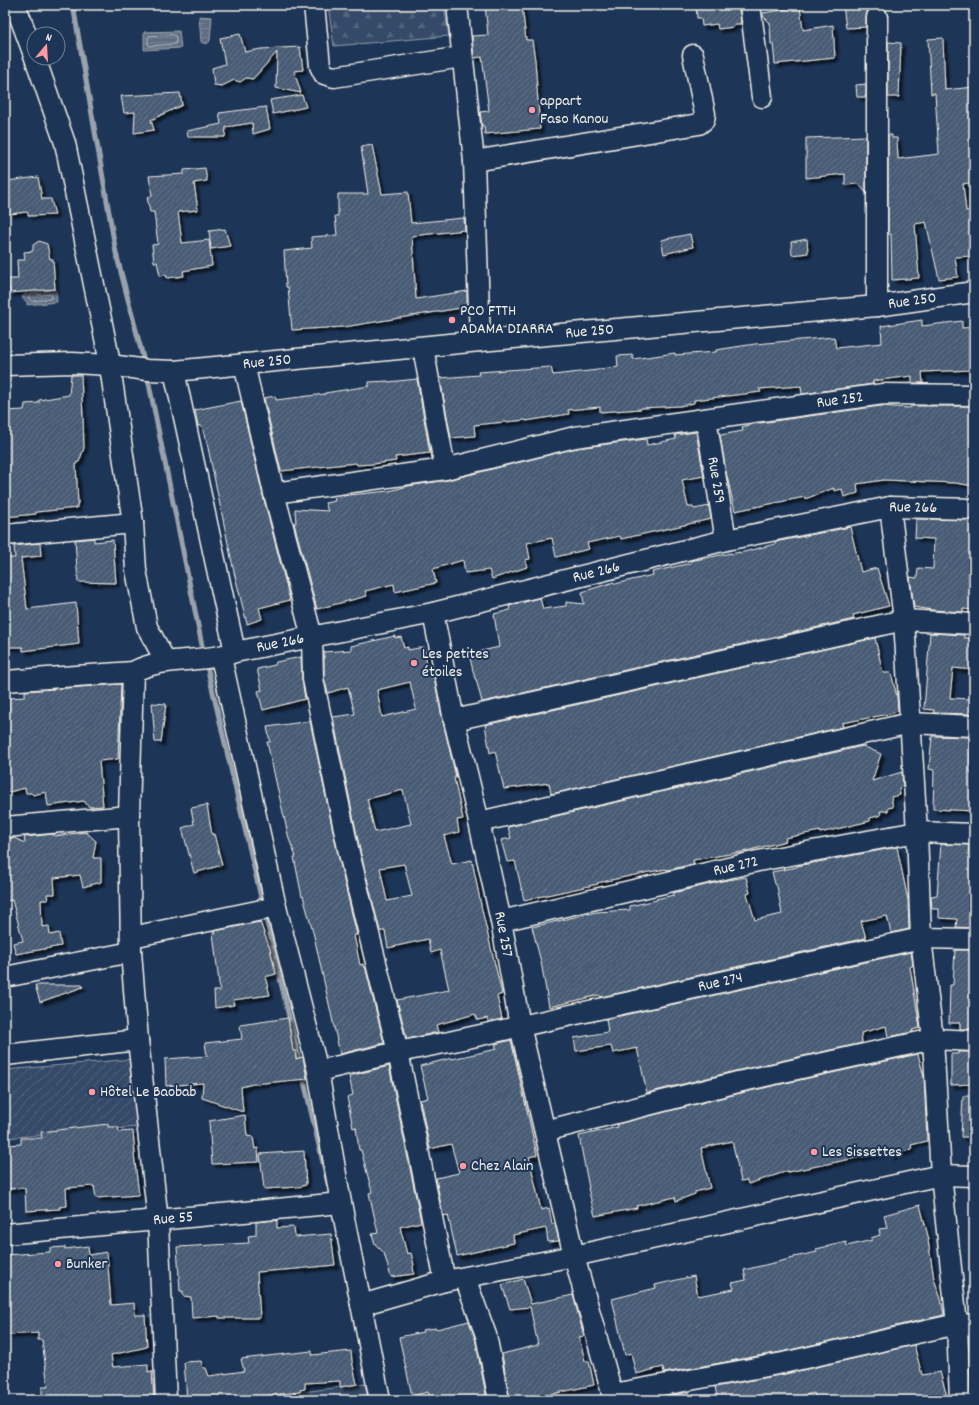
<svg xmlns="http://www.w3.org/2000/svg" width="979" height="1405" font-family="Dekko,sans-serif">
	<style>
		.forest { fill: url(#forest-firs); stroke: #949ea8 }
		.garden { fill: url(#garden-furrows); stroke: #949ea8 }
		.pitch { fill: #354a67; stroke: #949ea8 }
		.water { fill: url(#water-rules); stroke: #9aa2ab }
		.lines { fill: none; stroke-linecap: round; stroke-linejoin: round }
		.shore { stroke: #b8bcbf; stroke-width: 1 }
		.stream { stroke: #9aa2ab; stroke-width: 5 }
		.building { fill: url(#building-hatch); stroke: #f4f1e8; fill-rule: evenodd; filter: url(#shadow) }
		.minor-casing { stroke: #f4f1e8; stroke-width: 23 }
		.minor { stroke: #1d3557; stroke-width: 20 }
		.poi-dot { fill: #ff9aa2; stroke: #1d3557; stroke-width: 1.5 }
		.labels { text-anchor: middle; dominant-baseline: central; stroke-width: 4; stroke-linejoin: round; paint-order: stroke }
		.poi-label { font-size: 16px; fill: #f4f1e8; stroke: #1d3557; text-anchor: start }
		.street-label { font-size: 16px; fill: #f4f1e8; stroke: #1d3557 }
	</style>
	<defs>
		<pattern id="forest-firs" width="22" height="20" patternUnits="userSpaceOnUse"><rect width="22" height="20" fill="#354a67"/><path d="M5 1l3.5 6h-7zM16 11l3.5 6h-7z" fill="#53657d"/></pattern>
		<pattern id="garden-furrows" width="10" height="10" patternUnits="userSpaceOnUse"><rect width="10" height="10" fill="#354a67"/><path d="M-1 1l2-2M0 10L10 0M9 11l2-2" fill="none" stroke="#53657d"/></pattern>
		<pattern id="water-rules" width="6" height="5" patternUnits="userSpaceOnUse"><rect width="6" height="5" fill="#5e6d82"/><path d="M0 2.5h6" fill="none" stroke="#768294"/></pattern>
		<pattern id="building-hatch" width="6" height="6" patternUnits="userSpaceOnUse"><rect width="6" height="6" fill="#485b74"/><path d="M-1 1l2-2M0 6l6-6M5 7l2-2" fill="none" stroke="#637388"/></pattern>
		<filter id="shadow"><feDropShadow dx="3.5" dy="3.5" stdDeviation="1" flood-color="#0009"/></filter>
	</defs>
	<rect width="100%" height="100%" fill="#1d3557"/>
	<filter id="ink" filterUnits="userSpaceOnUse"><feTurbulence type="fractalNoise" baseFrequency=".025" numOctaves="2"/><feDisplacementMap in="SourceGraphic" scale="8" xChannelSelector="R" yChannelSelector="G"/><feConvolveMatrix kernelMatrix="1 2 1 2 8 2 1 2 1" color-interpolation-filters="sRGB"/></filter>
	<g filter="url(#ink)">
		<polygon class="forest" points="328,5 444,5 449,36 334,46"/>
		<polygon class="garden" points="133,1059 139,1127 5,1138 5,1070"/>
		<polygon class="pitch" points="365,1384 368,1400 240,1400"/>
		<g class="water">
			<path d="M199,16L212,17L210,41C207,45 205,44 201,42Z"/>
			<polygon points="179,31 181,48 144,50 144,32"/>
			<polygon points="38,289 40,291 56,290 57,302 27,305 27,302 23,299 22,297 26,293 26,290"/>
		</g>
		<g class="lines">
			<g class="shore">
				<polygon points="174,35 176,37 176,42 175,44 150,46 148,44 148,38 149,36"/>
				<polygon points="36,293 40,295 51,294 52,297 51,299 32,301 28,298 30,294"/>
			</g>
			<g class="stream">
				<polyline points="73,5 116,253 145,365"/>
				<polyline points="147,374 204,655"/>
				<polyline points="206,662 263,906"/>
				<polyline points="265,914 300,1064"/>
				<polyline points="302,1073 328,1184"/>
			</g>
		</g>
		<g class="building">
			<polygon points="485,5 522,5 526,40 532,40 535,60 540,129 485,134 484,126 482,126 480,112 489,111 482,57 474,58 472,36 488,35"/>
			<polygon points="696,5 739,5 741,24 735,24 734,27 718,29 717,24 702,26 701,18 697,18"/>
			<polygon points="843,5 867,5 868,10 866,17 866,27 846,28"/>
			<polygon points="800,7 803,30 833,25 835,58 775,64 773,44 771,44 770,23 763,16 763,13"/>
			<polygon points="240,34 245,52 261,49 300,47 303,70 294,71 301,93 276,88 277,52 253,79 246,78 240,82 234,80 222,86 214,85 212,68 225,64 220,38"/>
			<polygon points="943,38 945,90 974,87 974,182 963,184 966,211 974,210 974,241 971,246 973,256 955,257 958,277 939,279 926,222 915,224 919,278 892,280 891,234 888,234 888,135 892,135 892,138 897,138 898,159 939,154 935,93 931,94 928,39"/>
			<polygon points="888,42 901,43 899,97 888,97"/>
			<polygon points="866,84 866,97 857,97 856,85"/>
			<polygon points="180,93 182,105 151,120 154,130 134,133 135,112 124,113 121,96"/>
			<polygon points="302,95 306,107 273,114 270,100"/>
			<polygon points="266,107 270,129 253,134 252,123 226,127 225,137 188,137 187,131 221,124 219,113"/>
			<polygon points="866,136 866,193 859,184 845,185 845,174 806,178 806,138"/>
			<polygon points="372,145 382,194 408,192 411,223 464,218 465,230 412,236 416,299 467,291 467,307 344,327 292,330 288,287 286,287 284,251 312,248 311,237 337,235 335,216 338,216 338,194 368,194 361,147"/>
			<polygon points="205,168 207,181 194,183 198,210 178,212 182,243 209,240 212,266 183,271 184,276 167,278 166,275 160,276 157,262 154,262 152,245 158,244 154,212 150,212 147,197 152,196 149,176 184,174 184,170"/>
			<polygon points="38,177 42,199 51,199 55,215 29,216 27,212 10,214 8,203 5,204 7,181"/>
			<polygon points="225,229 230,246 211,249 209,231"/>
			<polygon points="690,234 693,247 664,254 661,240"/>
			<polygon points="807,239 808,253 792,255 791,242"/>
			<polygon points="39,241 47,244 50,259 53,259 55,289 10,293 8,279 18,279 17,260 25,260 24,252 33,251 33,245"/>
			<polygon points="922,320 922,326 962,321 962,328 974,327 974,370 922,372 923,383 912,383 912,376 873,381 873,384 802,394 801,386 759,389 761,392 694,400 694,403 680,406 641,408 641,409 600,412 600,407 568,410 569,414 526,421 526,420 474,425 475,436 451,438 440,378 479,375 478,372 551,367 553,375 598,370 599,369 618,367 617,356 633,355 633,359 675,353 675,355 716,352 716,350 755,344 834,337 836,348 882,343 881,326"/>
			<polygon points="71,375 81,375 83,417 84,448 79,462 76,463 78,504 77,503 77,508 36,512 36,514 5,517 5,411 24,410 25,404 39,403 39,400 69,395"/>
			<polygon points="417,379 430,453 395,457 396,461 373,464 357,465 356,463 281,471 264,398 275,396 276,400 325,394 325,393 369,386 369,382 388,381 388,382"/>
			<polygon points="241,401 263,496 290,600 259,608 262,619 247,624 234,572 206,438 205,438 202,426 198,426 195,410"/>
			<polygon points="880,406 910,408 911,406 973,406 971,442 974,442 974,486 955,483 884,480 857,484 858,493 844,497 842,489 834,491 834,488 805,499 805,497 735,511 726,472 720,435 743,431 742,427 753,424"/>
			<polygon points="696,432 704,476 682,480 688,507 693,507 694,509 709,506 711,519 621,539 620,536 587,543 589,549 556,557 552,538 527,543 530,559 525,560 527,567 492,579 489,570 465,573 463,560 433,569 436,583 395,592 394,584 365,591 367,596 317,609 294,523 296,523 295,509 328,511 325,503 335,501 334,498 349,495 389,491 408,486 448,480 577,448 646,439 647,445 676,439 675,435"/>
			<polygon points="916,519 974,520 974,610 963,609 963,612 932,610 914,607 910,577 917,578 918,568 933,569 934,539 915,538"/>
			<polygon points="850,527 861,572 877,568 889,606 853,615 854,619 482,702 476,679 475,679 469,654 499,647 494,614 510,610 509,606 540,598 543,609 566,606 566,602 584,604 582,592 614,582 615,584 653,575 652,572 691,563 690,561 731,553 731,554 740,552 740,553 775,544 775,542"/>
			<polygon points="94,538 94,542 113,540 116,583 78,582 75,540"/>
			<polygon points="40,543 41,556 21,558 27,609 76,603 79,644 23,651 23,647 5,647 5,558 15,558 14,546"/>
			<polygon points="930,633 964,635 964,638 974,638 974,670 953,668 950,698 974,699 974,712 972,712 972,714 934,713 934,710 924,709"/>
			<path d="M395,636V638L401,637L404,648L408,647V650L424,647L429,674L433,673L443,722L456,777L454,778L463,819L457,820L459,832L444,836L452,864L472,860L482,910L502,994L497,996L502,1019L488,1022L487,1018L478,1020L475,1014L436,1025L438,1032L407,1039L397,1000L449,990L440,950L431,953L428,939L388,948L385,931H380L360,850L333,717L355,714L348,687L328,693L324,678V652L351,650V646ZM410,682L416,709L382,717L377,690ZM403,790L411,824L375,832L367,799ZM404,864L412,896L387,901L380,868Z"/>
			<polygon points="875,638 883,673 891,673 897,697 898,711 894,712 894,713 842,723 843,727 551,794 549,783 504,789 495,751 490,753 485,725"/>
			<polygon points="301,657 302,679 305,699 263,710 258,691 262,690 257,669 275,665 276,662"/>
			<polygon points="121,684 118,759 99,761 103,806 89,807 84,801 48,806 46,792 33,795 31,793 26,793 25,788 5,793 5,711 9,709 8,698 25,697 25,691"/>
			<polygon points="152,703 166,704 161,742 155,742"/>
			<polygon points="310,721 338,855 357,935 354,935 360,965 363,964 363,967 365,966 384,1043 340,1054 314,936 303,896 302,897 294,857 296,857 289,839 267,742 270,742 267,727"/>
			<polygon points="932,736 971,737 970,772 974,773 974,811 933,809 934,770 929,769"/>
			<polygon points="863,746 881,754 872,781 902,772 903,787 899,788 900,795 891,797 893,807 888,808 888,811 880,811 881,815 870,818 870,821 820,833 820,831 785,838 786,841 742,852 693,860 694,864 667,870 666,869 649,872 597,883 598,884 524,900 515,861 507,862 501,840 511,838 508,827"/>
			<polygon points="207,805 212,835 214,834 222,865 194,873 182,828 194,824 191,808"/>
			<polygon points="86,832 96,841 93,858 101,858 101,882 83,887 80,875 54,878 55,894 47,894 48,900 41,900 42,927 49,926 50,935 59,933 61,946 16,954 13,943 23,941 12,900 5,901 5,838 14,838 25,843 24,837 54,834 54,836"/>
			<polygon points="941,844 969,845 968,855 974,855 974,928 956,927 957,919 939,918 939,909 932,909 931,896 937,895"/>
			<polygon points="897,847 908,900 909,929 891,933 887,916 861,921 866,938 601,997 599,995 549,1007 541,962 532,927 596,912 630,910 630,906 657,900 656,899 674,895 673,893 722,881 746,877 750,893 747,894 755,920 782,914 777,886 775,884 772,872 797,867 797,866"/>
			<polygon points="260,922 270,949 276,974 265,977 270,995 233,1000 234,1005 215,1008 214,991 220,991 213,933 216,933 215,931"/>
			<polygon points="955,950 974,950 974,1029 960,1029 960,1023 949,1023 950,985 953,985"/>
			<polygon points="911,952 913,965 910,967 920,1028 912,1030 913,1032 888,1037 886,1026 861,1033 862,1043 735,1071 647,1093 637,1048 613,1053 611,1046 576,1051 574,1038 608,1032 606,1019"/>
			<polygon points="35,985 82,985 83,987 40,1002"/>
			<polygon points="288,1018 293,1051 295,1051 296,1059 303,1057 307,1079 253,1084 241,1087 243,1112 202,1098 203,1083 166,1086 165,1059 207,1056 205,1043 242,1039 240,1025"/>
			<polygon points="511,1040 537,1155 529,1157 541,1210 549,1208 552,1224 555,1224 559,1241 548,1242 546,1228 513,1235 514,1243 457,1256 448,1215 443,1216 436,1178 459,1173 451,1144 430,1149 420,1100 428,1098 420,1066 452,1058 452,1059 497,1049 495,1044"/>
			<polygon points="958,1052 974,1052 974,1084 951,1085 951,1054 958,1054"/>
			<polygon points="918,1054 924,1077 927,1141 911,1145 912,1149 891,1156 890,1151 788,1172 788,1171 748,1184 747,1180 741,1181 732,1141 701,1148 710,1188 695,1192 695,1194 676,1201 675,1197 636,1206 637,1208 595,1216 588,1188 589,1188 579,1136 618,1127 617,1124 741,1093"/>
			<polygon points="389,1066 421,1222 400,1227 407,1254 411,1253 414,1265 413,1266 414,1274 391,1277 384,1253 375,1244 372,1234 378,1233 369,1193 372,1192 361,1150 359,1150 356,1127 353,1128 347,1097 353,1095 349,1076"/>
			<polygon points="963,1096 974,1096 974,1137 961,1137"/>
			<polygon points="245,1115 247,1136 253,1137 255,1149 258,1148 259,1162 212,1164 209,1121"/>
			<polygon points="108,1124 108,1127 118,1127 119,1132 133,1131 135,1154 134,1154 139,1195 96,1198 94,1186 66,1188 67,1206 59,1207 60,1209 26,1211 25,1188 5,1189 5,1145 21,1144 21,1138 42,1138 41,1132"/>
			<polygon points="304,1151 306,1185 298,1187 264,1189 260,1154"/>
			<polygon points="920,1205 929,1240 928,1240 934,1279 941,1299 944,1315 781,1352 664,1373 663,1367 636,1374 631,1353 625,1355 612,1299 656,1288 655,1285 694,1276 698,1296 734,1289 732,1283 746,1280 744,1270 794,1258 794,1257 817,1252 816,1249 846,1242 847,1246 872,1240 871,1238 880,1235 879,1229 887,1228 884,1215"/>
			<polygon points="277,1220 277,1228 294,1227 295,1237 331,1234 335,1265 296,1269 257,1272 260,1318 219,1318 219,1316 192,1318 191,1297 183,1296 183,1291 180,1291 177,1247 249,1243 248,1236 256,1235 256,1222"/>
			<polygon points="88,1246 89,1255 107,1252 111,1305 134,1303 135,1315 145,1315 147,1347 111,1355 113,1367 148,1364 148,1372 152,1371 154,1400 78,1400 77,1398 42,1400 42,1387 48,1387 42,1340 38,1340 38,1333 5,1335 5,1255 50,1252 50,1248 65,1247 65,1249"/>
			<polygon points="523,1279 531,1304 573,1295 584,1336 579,1337 585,1361 589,1361 594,1385 524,1400 510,1400 502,1354 538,1345 530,1307 510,1309 502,1285"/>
			<polygon points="469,1321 475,1338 487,1400 431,1400 428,1392 412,1396 399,1337 423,1332 422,1330 436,1328 437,1329"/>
			<polygon points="914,1345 922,1375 940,1372 948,1400 830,1400 829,1396 816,1400 814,1393 785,1400 718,1400 715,1387 785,1374"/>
			<polygon points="312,1351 312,1355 351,1351 352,1361 357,1384 340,1387 340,1381 305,1383 305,1389 300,1390 300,1392 224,1400 187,1400 184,1362 201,1361 203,1368 206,1368 209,1376 244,1371 241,1359"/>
			<polygon points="689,1392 690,1400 669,1400 669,1396"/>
		</g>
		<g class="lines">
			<defs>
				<g id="minor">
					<polyline points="314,5 320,66 324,74 334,77 462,57"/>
					<polyline points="457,5 474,161 480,341"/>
					<polyline points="750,5 762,97"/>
					<polyline points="18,12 34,55"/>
					<polyline points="35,58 65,143 108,353 133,523 136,570 147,627 166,662"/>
					<polyline points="474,161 699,124 704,120 705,114 693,55"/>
					<polyline points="877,306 877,17"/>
					<polyline points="423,347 445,469"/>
					<polyline points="244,364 274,493 312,637 313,679 349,853 398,1052 445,1281"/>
					<path id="s1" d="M5,365L72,363L110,365L147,370L174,371L480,341L877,306L974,292"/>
					<polyline points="174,371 235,652"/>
					<path id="s2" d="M706,419L726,540"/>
					<path id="s3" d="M274,493L445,469L575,437L883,394L974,395"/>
					<polyline points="890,507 904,620 917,832 921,938 933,1039 941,1175 957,1324 960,1400"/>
					<polyline points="5,535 133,523"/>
					<path id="s4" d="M433,613L454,720L479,822L501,921L520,1026L574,1256L614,1400"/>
					<polyline points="221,657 276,907 318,1071 341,1203 380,1400"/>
					<polyline points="133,672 129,816 131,952 138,1040 158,1221 166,1400"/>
					<path id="s5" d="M5,681L133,672C165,655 202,664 235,652L433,613L726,540L890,507L974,509"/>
					<polyline points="454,720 904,620 974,624"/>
					<polyline points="479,822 910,723 974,726"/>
					<polyline points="5,827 129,816"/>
					<path id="s6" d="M501,921L758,861L917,832L974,834"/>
					<polyline points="132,937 276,907"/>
					<polyline points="5,977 131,952"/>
					<polyline points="5,1055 138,1040"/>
					<path id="s7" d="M318,1071L398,1052L449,1042L921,938L974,939"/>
					<polyline points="545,1131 738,1082 933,1039 974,1041"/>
					<path id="s8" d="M5,1234L341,1203"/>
					<polyline points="465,1278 486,1335 499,1400"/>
					<polyline points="361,1305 445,1281 574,1256 941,1175 974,1176"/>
					<polyline points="613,1394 783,1363 957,1324 974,1325"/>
				</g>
			</defs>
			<use href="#minor" class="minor-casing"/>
			<use href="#minor" class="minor"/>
		</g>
	</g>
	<g class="poi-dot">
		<circle cx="532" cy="110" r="4"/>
		<circle cx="452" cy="320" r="4"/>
		<circle cx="414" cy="663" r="4"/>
		<circle cx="92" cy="1092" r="4"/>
		<circle cx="814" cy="1152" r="4"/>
		<circle cx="463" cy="1166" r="4"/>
		<circle cx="58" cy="1264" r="4"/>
	</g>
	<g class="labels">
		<g class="poi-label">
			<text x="540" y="101">appart<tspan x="540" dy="18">Faso Kanou</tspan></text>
			<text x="460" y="311">PCO FTTH<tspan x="460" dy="18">ADAMA DIARRA</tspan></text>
			<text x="422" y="654">Les petites<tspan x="422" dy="18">étoiles</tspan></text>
			<text x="100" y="1092">Hôtel Le Baobab</text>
			<text x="822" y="1152">Les Sissettes</text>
			<text x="471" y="1166">Chez Alain</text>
			<text x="66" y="1264">Bunker</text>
		</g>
		<g class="street-label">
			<text stroke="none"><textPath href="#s1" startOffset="911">Rue 250</textPath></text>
			<text stroke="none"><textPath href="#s1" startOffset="587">Rue 250</textPath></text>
			<text stroke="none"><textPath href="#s1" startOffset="263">Rue 250</textPath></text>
			<text stroke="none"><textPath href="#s3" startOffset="574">Rue 252</textPath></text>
			<text stroke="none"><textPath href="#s2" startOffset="62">Rue 259</textPath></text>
			<text stroke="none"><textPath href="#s5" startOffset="927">Rue 266</textPath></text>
			<text stroke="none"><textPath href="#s5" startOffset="603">Rue 266</textPath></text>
			<text stroke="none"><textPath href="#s5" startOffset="279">Rue 266</textPath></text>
			<text stroke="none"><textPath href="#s6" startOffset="241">Rue 272</textPath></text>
			<text stroke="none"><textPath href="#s4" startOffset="329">Rue 257</textPath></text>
			<text stroke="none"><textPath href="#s7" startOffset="412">Rue 274</textPath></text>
			<text stroke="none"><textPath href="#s8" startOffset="169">Rue 55</textPath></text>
		</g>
	</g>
	<rect width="979" height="1405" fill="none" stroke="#1d3557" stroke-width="20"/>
	<rect x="10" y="10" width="959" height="1385" fill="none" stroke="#f4f1e8" stroke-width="1.5" filter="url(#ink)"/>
	<g transform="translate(46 46) rotate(18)"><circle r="19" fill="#1d3557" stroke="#738091"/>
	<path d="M0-3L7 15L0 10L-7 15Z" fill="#ff9aa2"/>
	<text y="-6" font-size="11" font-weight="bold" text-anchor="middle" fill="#f4f1e8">N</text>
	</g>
</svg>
